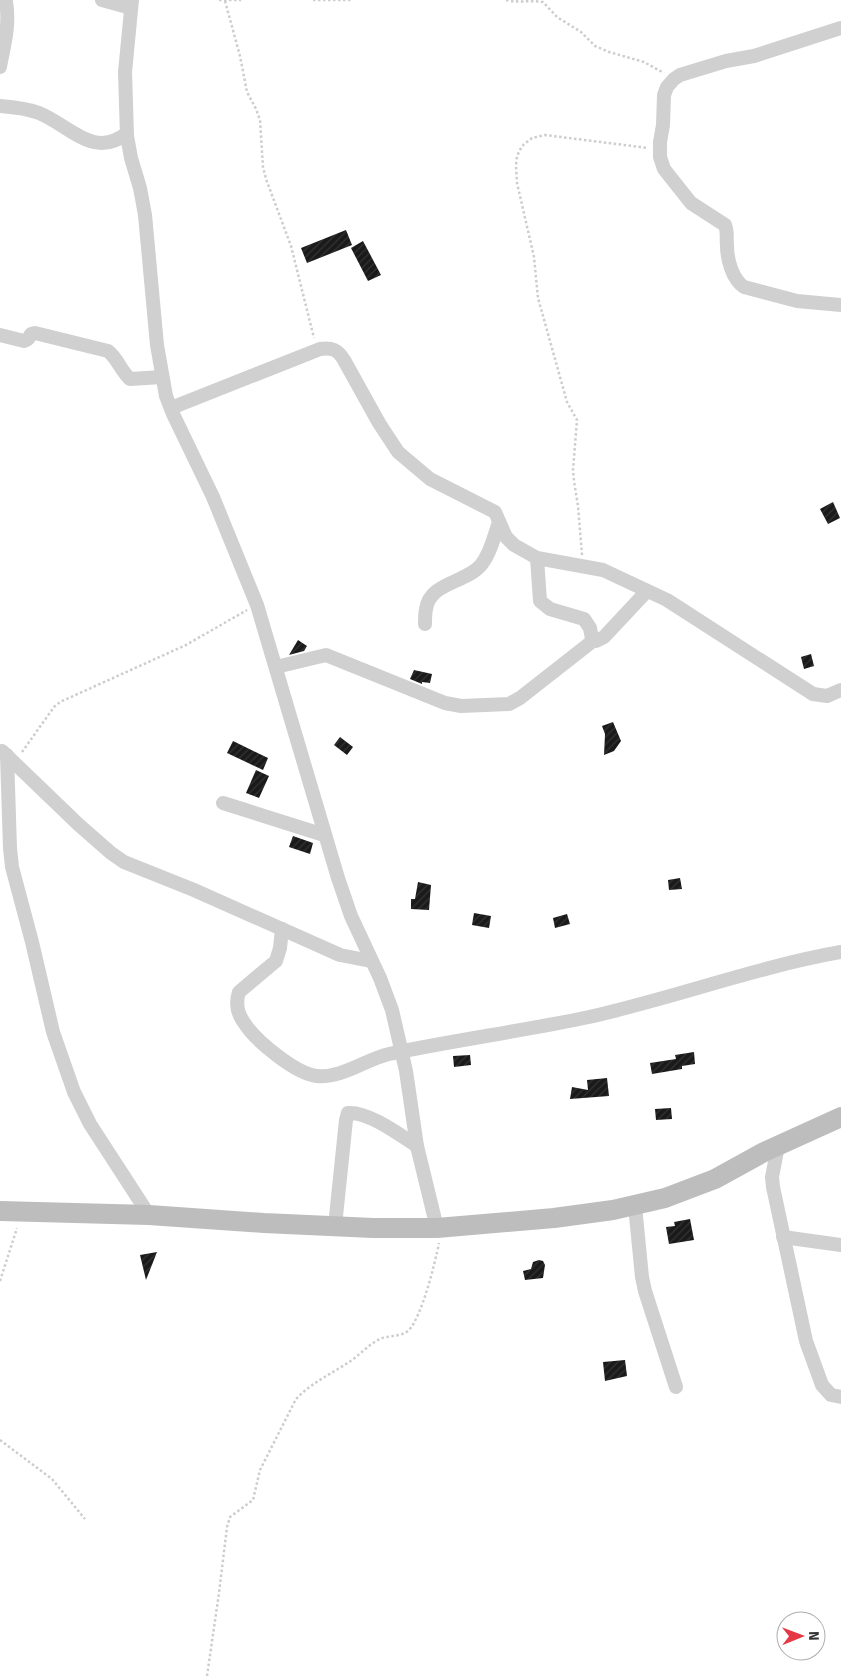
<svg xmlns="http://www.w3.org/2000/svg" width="841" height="1676" font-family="'Fira Sans',sans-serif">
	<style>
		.building { fill: url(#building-hatch) }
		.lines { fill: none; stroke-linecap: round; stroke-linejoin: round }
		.path { stroke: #cdcdcd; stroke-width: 2.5; stroke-dasharray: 2.5 2.5; stroke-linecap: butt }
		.street { stroke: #d0d0d0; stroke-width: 14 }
		.secondary { stroke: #bdbdbd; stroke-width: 20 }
	</style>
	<defs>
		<pattern id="building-hatch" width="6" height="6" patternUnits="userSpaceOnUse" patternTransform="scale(1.25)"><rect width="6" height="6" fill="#1a1a1a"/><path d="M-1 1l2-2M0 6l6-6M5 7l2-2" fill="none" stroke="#333"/></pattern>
	</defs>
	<rect width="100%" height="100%" fill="#fff"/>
	<g class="building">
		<polygon points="346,230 352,245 307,263 301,248"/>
		<polygon points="363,241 381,275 368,281 351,248"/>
		<polygon points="833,502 840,518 828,524 820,509"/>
		<polygon points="298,640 307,646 304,651 289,655"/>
		<polygon points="811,654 814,666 804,669 801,657"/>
		<polygon points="414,670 432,674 430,683 422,682 422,684 410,679"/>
		<polygon points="613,722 621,741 614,751 604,755 605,734 602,726"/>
		<polygon points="340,737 353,747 347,755 334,745"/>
		<polygon points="233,741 268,758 263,770 227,753"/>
		<polygon points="256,770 269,776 259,798 246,793"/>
		<polygon points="293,836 313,843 310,854 289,847"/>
		<polygon points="680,878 682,889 669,890 668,880"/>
		<polygon points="418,882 431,885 429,910 411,909 411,899 415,899"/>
		<polygon points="474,913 491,916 489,928 472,925"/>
		<polygon points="567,914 570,924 555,928 553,918"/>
		<polygon points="694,1052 695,1064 682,1066 682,1069 652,1074 650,1063 676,1059 675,1055"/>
		<polygon points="470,1055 471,1065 454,1067 453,1056"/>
		<polygon points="607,1078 609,1096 570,1099 572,1087 588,1090 587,1080"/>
		<polygon points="671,1108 672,1119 656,1120 655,1109"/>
		<polygon points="690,1219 694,1240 669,1244 666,1227 675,1226 674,1222"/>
		<polygon points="157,1252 146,1280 140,1255"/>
		<polygon points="539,1260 543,1261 545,1265 543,1278 525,1280 523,1271 531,1269 533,1262"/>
		<polygon points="625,1360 627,1376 605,1381 603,1362"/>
	</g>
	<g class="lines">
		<g class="path">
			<polyline points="219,0 241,0"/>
			<polyline points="313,0 351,0"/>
			<path d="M506,0C518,3 530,0 543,2L557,17L581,32L595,46L609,52L644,62L664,73"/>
			<polyline points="225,1 240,56 247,92 256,109 260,120 263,167 266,179 291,246 314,338"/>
			<polyline points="582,555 578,506 574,481 573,470 577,420 567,402 538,298 534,257 517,183 516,166 517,156 522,146 532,138 545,135 648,148"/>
			<polyline points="22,752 54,707 60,702 186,645 247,610"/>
			<polyline points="0,1281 17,1228"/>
			<polyline points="0,1440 52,1479 85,1519"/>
			<path d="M207,1676L219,1593L227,1527L230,1517L253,1500L260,1470L296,1399C311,1383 331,1374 349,1362C360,1355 369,1344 380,1339C389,1335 402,1337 409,1330C422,1316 435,1263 439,1243"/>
		</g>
		<g class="street">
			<polyline points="102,0 131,8"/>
			<polyline points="132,0 125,72 127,136 131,158 140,188 145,215 157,345 166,396 173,414 213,497 257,605 338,878 351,916 380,978 392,1010 406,1071 417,1146 437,1228"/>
			<path d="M841,28L754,56L726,61L680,75L674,79L667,87L664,95L663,125L660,142V157L664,169L691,203L725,225C728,232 726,237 727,245C727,259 732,279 744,287L797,301L841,305"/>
			<path d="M0,67C4,45 10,25 6,2"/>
			<path d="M0,106C13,107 26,108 39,113C69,125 94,160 127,133"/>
			<path d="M0,335L24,341L28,339L31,334L35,333L108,351C118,359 121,371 130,379L162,377"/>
			<path d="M171,408L320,349C332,347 338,350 344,360L379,423L398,452L430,479L495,512L506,537L514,545L537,558L603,570L667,600L813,694L827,696L841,690"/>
			<polyline points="537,558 540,601 550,609 584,619 590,628 592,639 596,641 604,637 647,591"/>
			<path d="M425,624C425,619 425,614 426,609C430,582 466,583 481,565C491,553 494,536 499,522"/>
			<polyline points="276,667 326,655 445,703 461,706 509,704 520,698 594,640"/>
			<polyline points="2,751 79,825 111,853 124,862 194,890 340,955 371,961"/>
			<polyline points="7,755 10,848 12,867 32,942 53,1032 74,1092 90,1124 149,1215"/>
			<polyline points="223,803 324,835"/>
			<path d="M282,929L280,948L276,961L239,992C235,1004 238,1015 245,1024C256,1041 296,1074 317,1076C343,1078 364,1060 389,1054C455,1040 523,1031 589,1017C674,998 756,967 841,952"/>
			<polyline points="778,1146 772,1177 773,1187 806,1341 822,1385 831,1395 841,1397"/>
			<polyline points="635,1206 642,1277 645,1291 676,1387"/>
			<path d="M335,1226L346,1120L348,1113C368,1111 400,1135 417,1146"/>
			<polyline points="783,1237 841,1245"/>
		</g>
		<polyline class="secondary" points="0,1211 149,1215 264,1223 373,1228 437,1228 554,1218 613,1210 665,1198 715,1179 764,1152 841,1117"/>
	</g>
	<g transform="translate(801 1636) rotate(89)"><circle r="24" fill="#ffffff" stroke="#adadad"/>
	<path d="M0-4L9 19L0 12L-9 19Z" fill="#e63946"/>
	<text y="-8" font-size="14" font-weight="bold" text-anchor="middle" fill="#333333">N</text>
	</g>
</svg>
